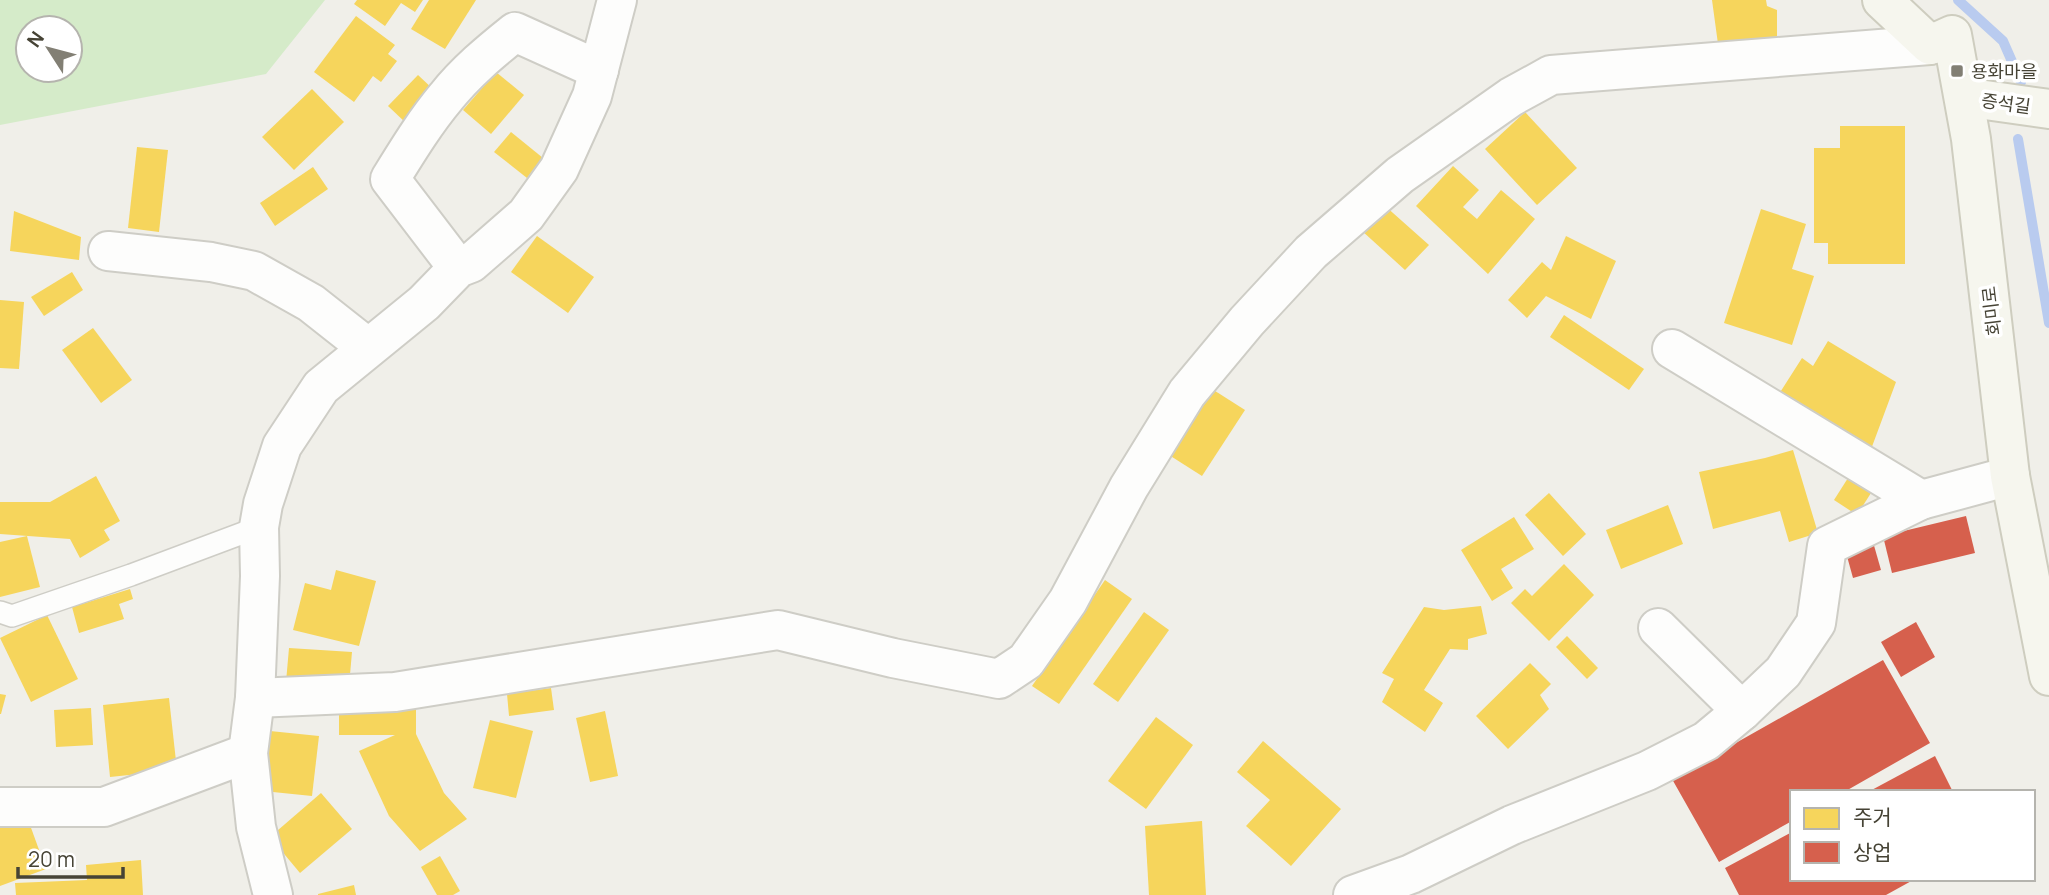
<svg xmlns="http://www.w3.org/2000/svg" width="2049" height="895" font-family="Manrope,'Noto Sans KR',sans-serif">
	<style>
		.green { fill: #d5ebc9; fill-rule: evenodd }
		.homes { fill: #f6d55c }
		.shops { fill: #d6604d }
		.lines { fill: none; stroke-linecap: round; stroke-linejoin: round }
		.stream { stroke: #b9cbef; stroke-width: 10 }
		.lane-casing { stroke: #cecdc6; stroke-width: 24 }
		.street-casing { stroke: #cecdc6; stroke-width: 42 }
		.secondary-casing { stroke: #cecdbf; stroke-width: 42 }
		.lane { stroke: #fdfdfc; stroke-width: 21 }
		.street { stroke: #fdfdfc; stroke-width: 38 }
		.secondary { stroke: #f6f6ee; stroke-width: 38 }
		.poi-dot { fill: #827f74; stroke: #fff; stroke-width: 2.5 }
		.labels { text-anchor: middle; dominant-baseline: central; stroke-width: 7; stroke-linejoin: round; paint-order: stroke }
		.poi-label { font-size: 18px; fill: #464335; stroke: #fff; text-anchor: start }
		.street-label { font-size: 18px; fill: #464335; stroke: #fff }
	</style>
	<rect width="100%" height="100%" fill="#f0efe9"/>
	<path class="green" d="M0,0H325L266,74L0,125ZM28,28H70V70H28Z"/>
	<g class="homes">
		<polygon points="357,0 423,0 415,12 401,3 385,26 354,4"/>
		<polygon points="429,0 476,0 445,49 411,29"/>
		<polygon points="1712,0 1766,0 1767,6 1777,10 1777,44 1718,44"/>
		<polygon points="356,16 395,45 388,54 397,61 381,82 373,76 354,102 314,72"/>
		<polygon points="496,72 524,95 491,134 463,110"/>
		<polygon points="418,75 435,91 406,123 388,106"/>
		<polygon points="312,89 344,122 294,170 262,137"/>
		<polygon points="1525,112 1577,168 1537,205 1485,149"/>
		<polygon points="1840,126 1905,126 1905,264 1828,264 1828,243 1814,243 1814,148 1840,148"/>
		<polygon points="511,132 543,158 527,178 494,152"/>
		<polygon points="137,147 168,150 159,232 128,228"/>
		<polygon points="1453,166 1479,190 1463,207 1477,219 1501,190 1535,219 1488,274 1416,206"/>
		<polygon points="313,167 328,189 275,226 260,203"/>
		<polygon points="1384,205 1429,245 1405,270 1361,230"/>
		<polygon points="1761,209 1806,224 1792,269 1814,276 1792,345 1724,323"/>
		<polygon points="14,211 81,237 79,260 10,251"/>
		<polygon points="537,236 594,277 568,313 511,272"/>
		<polygon points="1566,236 1616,261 1591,319 1546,296 1527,318 1508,300 1542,262 1551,270"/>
		<polygon points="72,272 83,290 44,316 31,297"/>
		<polygon points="0,300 24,302 19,369 0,368"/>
		<polygon points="1564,315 1644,369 1629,390 1550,337"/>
		<polygon points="93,328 132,380 101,403 62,350"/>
		<polygon points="1828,341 1896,382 1870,452 1779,394 1802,358 1813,366"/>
		<polygon points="1212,389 1245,410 1202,476 1169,455"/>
		<polygon points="1793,450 1818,533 1789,542 1780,511 1713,529 1699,472 1765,458"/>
		<polygon points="96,476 120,521 104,530 110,540 80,558 70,539 0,534 0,502 50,502"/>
		<polygon points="1848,478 1871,493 1857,515 1834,500"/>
		<polygon points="1549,493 1586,534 1563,556 1525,515"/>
		<polygon points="1668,505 1683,544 1621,569 1606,530"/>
		<polygon points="1514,517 1534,549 1501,569 1513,588 1492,601 1461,550"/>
		<polygon points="27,536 40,587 0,597 0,542"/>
		<polygon points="1564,564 1594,595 1549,641 1511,603 1525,589 1532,596"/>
		<polygon points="336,570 376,581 359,646 293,630 305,583 331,590"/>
		<polygon points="1105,580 1132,599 1059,704 1032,686"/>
		<polygon points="130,589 133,599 119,604 124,619 79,633 72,607"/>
		<polygon points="1481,606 1487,634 1468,639 1468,650 1450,649 1424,690 1443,703 1425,732 1382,702 1394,679 1382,673 1424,607 1444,610"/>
		<polygon points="1144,612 1169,630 1118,702 1093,684"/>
		<polygon points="47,615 78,679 31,702 0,638"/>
		<polygon points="1567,636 1598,668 1587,679 1556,647"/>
		<polygon points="289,648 352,652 349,686 286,682"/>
		<polygon points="1530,663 1551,684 1540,695 1549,709 1508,749 1476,716"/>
		<polygon points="551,688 554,710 509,716 507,694"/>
		<polygon points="0,694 6,695 1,714 0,714"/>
		<polygon points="169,698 177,770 110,777 103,705"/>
		<polygon points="339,705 416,705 416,734 444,793 467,819 420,851 389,816 359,751 395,735 339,735"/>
		<polygon points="91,708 93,745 56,747 54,710"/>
		<polygon points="605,711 618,776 590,782 576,718"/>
		<polygon points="1156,717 1193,745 1146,809 1108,781"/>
		<polygon points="490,720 533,731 516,798 473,788"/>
		<polygon points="270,731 319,736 312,796 263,791"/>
		<polygon points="1263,741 1341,809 1291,866 1246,826 1270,800 1237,772"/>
		<polygon points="321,793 352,829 300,873 270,837"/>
		<polygon points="26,814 46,869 0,886 0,824"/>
		<polygon points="1202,821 1206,895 1149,895 1145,826"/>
		<polygon points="440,856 460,891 453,895 437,895 421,867"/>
		<polygon points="141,860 143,895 16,895 15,883 87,880 86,865"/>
		<polygon points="354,885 356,895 318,895 318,894"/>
	</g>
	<g class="shops">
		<polygon points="1966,516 1975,553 1892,573 1883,536"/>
		<polygon points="1873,542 1881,570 1853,578 1845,549"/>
		<polygon points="1916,622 1935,657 1901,677 1881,642"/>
		<polygon points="1883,660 1930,743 1844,792 1792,792 1792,821 1719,862 1672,779"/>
		<polygon points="1935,756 1953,792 1868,792"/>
		<polygon points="1792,832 1792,879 1915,879 1886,895 1739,895 1725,868"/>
	</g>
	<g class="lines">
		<g class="stream">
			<polyline points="1958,0 2003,41 2021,82"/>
			<polyline points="2018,139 2049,323"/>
		</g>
		<defs>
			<polyline id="lane" points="0,612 12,616 131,575 259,527"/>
			<g id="street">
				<polyline points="108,251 211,262 254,271 311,303 368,348"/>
				<path d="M458,268L390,179C408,150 425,122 446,97C466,72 490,52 515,32L599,70"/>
				<polyline points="1672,349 1921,500"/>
				<polyline points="1658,628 1742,711"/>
				<polyline points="255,698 395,692 778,630 893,658 999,679 1026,661 1068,601 1129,487 1187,393 1247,321 1311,252 1400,175 1511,97 1551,75 1930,45"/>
				<polyline points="0,807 104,807 248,753"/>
				<polyline points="273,895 256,827 248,753 255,698 260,576 259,527 263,504 282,446 321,387 424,303 458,268 471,263 526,215 559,169 592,96 617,0"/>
				<polyline points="1353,895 1411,874 1512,825 1647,771 1706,741 1742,711 1783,672 1816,623 1827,546 1921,500 2010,476"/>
			</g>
			<g id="secondary">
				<polyline points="1882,0 1930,45 1952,35 1971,139 2010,476 2049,676"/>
				<polyline points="1964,97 2049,109"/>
			</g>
		</defs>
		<use href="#lane" class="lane-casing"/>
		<use href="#street" class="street-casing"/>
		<use href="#secondary" class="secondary-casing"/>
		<use href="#lane" class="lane"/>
		<use href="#street" class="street"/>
		<use href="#secondary" class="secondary"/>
	</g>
	<rect class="poi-dot" x="1950" y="64" width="14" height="14" rx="3.5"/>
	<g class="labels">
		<g class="poi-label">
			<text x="1971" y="71">용화마을</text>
		</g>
		<g class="street-label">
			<text transform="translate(2006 103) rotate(8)">증석길</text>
			<text transform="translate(1991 311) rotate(-97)">회미로</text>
		</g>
	</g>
	<rect x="1790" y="790" width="245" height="91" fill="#ffffff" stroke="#b5b4ae" stroke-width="2"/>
	<rect x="1804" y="808" width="35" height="21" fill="#f6d55c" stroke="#b5b4ae" stroke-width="2"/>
	<text x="1853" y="825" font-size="21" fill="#464335">주거</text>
	<rect x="1804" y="842" width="35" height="21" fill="#d6604d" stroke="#b5b4ae" stroke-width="2"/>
	<text x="1853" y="860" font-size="21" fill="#464335">상업</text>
	<g transform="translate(49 49) rotate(306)"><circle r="33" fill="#ffffff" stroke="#b5b4ae" stroke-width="2"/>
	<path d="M0-5L12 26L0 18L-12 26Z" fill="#827f74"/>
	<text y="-10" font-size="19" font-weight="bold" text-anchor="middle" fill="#464335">N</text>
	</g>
	<path d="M18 867v10h105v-10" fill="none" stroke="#464335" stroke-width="3.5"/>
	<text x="28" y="867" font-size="21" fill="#464335" stroke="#ffffff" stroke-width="5" paint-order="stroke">20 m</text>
</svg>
